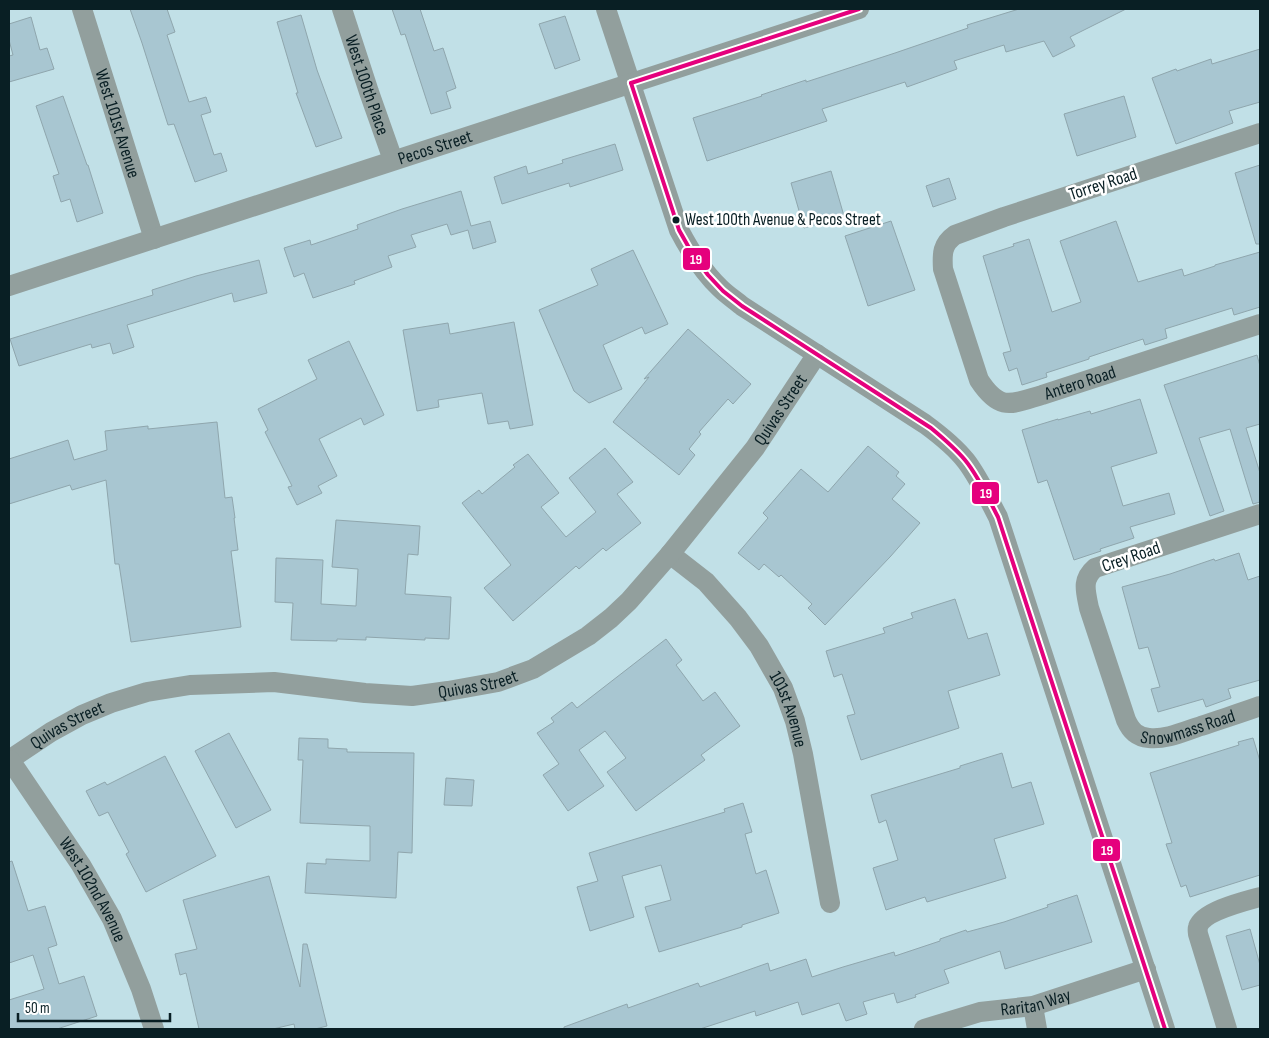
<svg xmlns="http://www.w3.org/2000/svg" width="1269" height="1038" font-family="'Sofia Sans Condensed',sans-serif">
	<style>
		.building { fill: #a8c6d1; stroke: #8fa6ad }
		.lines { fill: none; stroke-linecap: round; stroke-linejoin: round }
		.minor { stroke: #929f9d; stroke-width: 20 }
		.bus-1-casing { stroke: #fff; stroke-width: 8 }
		.bus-1 { stroke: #e5007d; stroke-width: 4 }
		.bus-dot { fill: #091f24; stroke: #fff; stroke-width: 2 }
		.labels { text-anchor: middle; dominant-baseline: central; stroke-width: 5; stroke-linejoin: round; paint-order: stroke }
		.bus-label { font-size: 17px; fill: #091f24; stroke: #fff; text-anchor: start }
		.street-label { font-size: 18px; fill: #091f24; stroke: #fff }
		.line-badge { stroke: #fff; stroke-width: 2 }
		.badge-label { font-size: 14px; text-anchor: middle; font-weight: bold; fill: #fff }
	</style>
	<rect width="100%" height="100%" fill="#c1e0e7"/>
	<g class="building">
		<polygon points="130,9 167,9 175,32 167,35 189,102 206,97 211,112 201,115 214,155 221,153 227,171 195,182 174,124 168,125 142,43"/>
		<polygon points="392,9 420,9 434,51 443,48 456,88 446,92 451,108 431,114 405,34 401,35"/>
		<polygon points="1019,9 1126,9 1070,37 1075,46 1053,57 1044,41 1006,52 1004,45 954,61 957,69 907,87 905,82 822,109 827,121 707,161 693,118 762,96 761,95 806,80 806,82 895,53 968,28 967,25"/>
		<polygon points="301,15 317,70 342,138 316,147 296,93 298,93 277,22"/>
		<polygon points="565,16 580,60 555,69 539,24"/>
		<polygon points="31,17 40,50 47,48 54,69 9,82 9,56 13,55 9,40 9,24"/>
		<polygon points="1260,49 1260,102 1229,111 1233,123 1176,144 1152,78 1176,69 1177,71 1211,59 1212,64"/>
		<polygon points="63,96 87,165 88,165 103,213 77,222 70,199 61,202 53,176 59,174 36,106"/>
		<polygon points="1124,96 1136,137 1077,156 1064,114"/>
		<polygon points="615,144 623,170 570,187 569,183 502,204 494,177 526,166 528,174 563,163 562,160"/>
		<polygon points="1260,165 1260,244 1256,244 1235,173"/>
		<polygon points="831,171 844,216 804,228 791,183"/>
		<polygon points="949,178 956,199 933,207 926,186"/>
		<polygon points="461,191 471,226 490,221 496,242 473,249 468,230 451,235 447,224 411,235 416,247 388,256 392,267 354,281 355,284 313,298 304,273 294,277 284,248 310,240 311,245 358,229 357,225 402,209"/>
		<polygon points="891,221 915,290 868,306 845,236"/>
		<polygon points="1116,221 1138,282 1182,269 1184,276 1215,266 1215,265 1260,252 1260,307 1234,315 1232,308 1165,329 1167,338 1145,345 1143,339 1089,357 1089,359 1046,373 1047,377 1022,385 1017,368 1009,371 1003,353 1011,351 983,256 1014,246 1013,244 1029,239 1052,312 1081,302 1060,241"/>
		<polygon points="633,250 668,324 645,334 642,327 603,345 622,389 589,403 574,391 539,310 598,285 591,269"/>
		<polygon points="259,260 267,293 234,302 232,293 127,325 134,347 113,354 110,343 92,348 91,344 19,366 10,339 153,295 152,290 196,276"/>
		<polygon points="514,322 533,425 510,429 508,421 488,424 482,393 438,400 439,407 417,411 403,330 448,323 450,334"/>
		<polygon points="688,329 751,384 733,404 728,399 699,432 701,434 689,449 695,455 679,475 613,422 649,377 644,379"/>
		<polygon points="349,341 384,415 364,425 361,418 319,439 337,476 318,486 322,493 297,505 288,487 292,486 265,432 268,430 258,409 317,379 308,360"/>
		<polygon points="1257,355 1260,366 1260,424 1246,428 1260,473 1260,502 1253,504 1230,429 1199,438 1224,511 1210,516 1164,385"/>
		<polygon points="1140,399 1157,453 1111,467 1123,506 1169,493 1175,514 1130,527 1134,538 1100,549 1101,551 1074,560 1047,480 1038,483 1022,430 1058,419 1058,420 1090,411 1091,414"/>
		<polygon points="217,422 225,498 232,497 235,518 234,518 238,550 231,551 241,627 131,642 119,564 115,564 106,480 72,490 70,485 9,504 9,459 68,440 74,460 107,450 105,431 148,426 148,429"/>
		<polygon points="868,446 899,472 896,476 905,484 892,499 920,523 890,557 825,625 808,608 812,604 781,575 779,577 764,564 759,570 738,553 768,518 763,513 801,469 828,492"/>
		<polygon points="605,448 633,482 617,494 641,523 606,551 603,548 579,569 576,566 513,621 484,588 511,565 462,503 479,490 482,494 515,467 513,465 528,454 559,493 541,507 566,537 596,512 569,478"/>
		<polygon points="336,520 420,526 418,555 408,554 405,594 451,597 449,639 425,638 425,640 366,637 366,640 337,639 337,641 291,640 293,603 275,602 276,558 323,560 321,604 356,606 358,569 332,567"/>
		<polygon points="1239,553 1248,580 1260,576 1260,680 1228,689 1231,698 1206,707 1203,699 1158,712 1151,689 1160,687 1148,647 1139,649 1122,587 1170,574 1214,559 1215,561"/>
		<polygon points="955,599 968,639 987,633 1000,675 948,691 959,728 861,760 847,716 855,714 842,674 834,677 826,651 885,633 883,628 913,618 911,613"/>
		<polygon points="666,639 682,660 676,665 703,701 715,692 740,726 701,755 705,760 636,811 607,772 626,758 605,731 579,750 604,786 568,811 543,775 559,764 537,733 554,722 551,718 572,702 577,708"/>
		<polygon points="229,733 271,810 236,828 195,751"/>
		<polygon points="299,738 328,739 328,748 347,749 347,752 414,753 412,853 398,852 396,898 305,893 307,863 326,864 326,859 370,861 370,826 300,823 303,760 298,760"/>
		<polygon points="1253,738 1260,761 1260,875 1190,897 1186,885 1181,887 1166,844 1172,843 1150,773 1239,745 1238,742"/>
		<polygon points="1002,753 1012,788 1031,782 1044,824 994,839 1006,878 927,902 925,897 886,910 873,868 898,860 886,820 879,823 871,795 960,768 960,766"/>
		<polygon points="165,756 216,856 146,892 126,854 129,852 108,812 99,816 86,791 105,782 107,785"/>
		<polygon points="446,778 474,780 472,806 444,805"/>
		<polygon points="743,803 752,832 745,834 756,874 766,870 779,913 742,925 742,927 659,952 645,907 671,900 661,865 622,876 634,917 590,931 577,887 598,881 589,853 725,812 724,809"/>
		<polygon points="12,861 28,911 45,906 57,945 48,948 59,984 84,976 97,1016 57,1029 9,1029 9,1000 44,989 33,955 9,963 9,862"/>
		<polygon points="269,876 300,987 303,944 307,944 327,1026 315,1029 295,1029 294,1024 273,1029 199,1029 186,973 180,975 175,954 197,949 183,900"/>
		<polygon points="1077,895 1092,942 1005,969 1000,951 944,970 949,983 915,995 916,997 897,1003 894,993 863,1002 867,1014 846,1021 839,1003 802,1015 798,1002 756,1016 755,1011 700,1029 564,1029 564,1027 627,1004 628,1008 698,983 700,987 768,963 770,971 806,959 812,977 843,967 894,952 895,956 940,941 940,939 966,930 967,932 1004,922 1048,907 1047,905"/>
		<polygon points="1250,929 1260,965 1260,985 1242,990 1226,936"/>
	</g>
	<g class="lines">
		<g class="minor">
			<path id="s1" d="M82,9L154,239"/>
			<path id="s2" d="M342,9L369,92L393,160"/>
			<path d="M606,9L679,230C690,251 703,272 720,288C727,295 735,300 742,306L925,424C940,435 955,447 966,461C979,478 988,498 998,517L1165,1029"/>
			<path id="s3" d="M1260,133L1004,217L955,235C942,244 942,254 943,269L979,380C1000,412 1011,404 1042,395L1260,324"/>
			<path id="s4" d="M9,286L859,9"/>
			<path id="s5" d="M1260,514L1095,568C1081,580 1086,592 1089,608L1126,720C1131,731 1137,737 1149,738C1166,740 1185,731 1201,726C1221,719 1241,713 1260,706"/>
			<path id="s6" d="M670,554L706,582L738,618L759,646L783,688L795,721L803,754L830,903"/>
			<path id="s7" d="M9,760L51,732L82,715L111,703L147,692L190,685L274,682L365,693L412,696L448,691L498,682L533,669L588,636L611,618L629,601L670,554L755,448L817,354"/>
			<path id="s8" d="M10,760L81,865L112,919L141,989L154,1029"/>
			<polyline points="1033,1006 1037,1029"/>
			<path id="s9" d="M924,1029L980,1012L1033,1006L1146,969"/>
			<path d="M1227,1029L1198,934C1198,933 1197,928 1198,927C1203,911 1246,901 1260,897"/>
		</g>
		<defs>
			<g id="bus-1">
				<path d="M631,83L679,230L692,253L708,275L723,291L742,306L931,428C943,438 955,448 965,460C979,477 988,498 998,517L1165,1029"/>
				<polyline points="631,83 859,9"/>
			</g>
		</defs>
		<use href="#bus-1" class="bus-1-casing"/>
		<use href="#bus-1" class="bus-1"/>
	</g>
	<circle class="bus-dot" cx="676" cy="220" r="4.5"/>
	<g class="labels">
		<g class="bus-label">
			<text x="685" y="220">West 100th Avenue &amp; Pecos Street</text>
		</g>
		<g class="street-label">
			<text stroke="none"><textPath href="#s2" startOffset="80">West 100th Place</textPath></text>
			<text stroke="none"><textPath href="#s1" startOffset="120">West 101st Avenue</textPath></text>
			<text stroke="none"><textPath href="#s4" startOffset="448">Pecos Street</textPath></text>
			<text transform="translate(1103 184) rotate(-18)">Torrey Road</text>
			<text stroke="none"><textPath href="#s3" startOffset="590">Antero Road</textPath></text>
			<text stroke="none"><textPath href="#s7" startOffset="908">Quivas Street</textPath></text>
			<text transform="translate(1131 557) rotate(-19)">Crey Road</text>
			<text stroke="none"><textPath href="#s7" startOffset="488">Quivas Street</textPath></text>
			<text stroke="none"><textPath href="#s6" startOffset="199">101st Avenue</textPath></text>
			<text stroke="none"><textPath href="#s5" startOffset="406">Snowmass Road</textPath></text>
			<text stroke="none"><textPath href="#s7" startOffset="68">Quivas Street</textPath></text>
			<text stroke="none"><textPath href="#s8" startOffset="154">West 102nd Avenue</textPath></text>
			<text stroke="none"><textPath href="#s9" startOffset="115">Raritan Way</textPath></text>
		</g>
	</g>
	<g class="line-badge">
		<rect x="682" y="247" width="29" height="24" rx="5" fill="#e5007d"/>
		<rect x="971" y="481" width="29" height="24" rx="5" fill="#e5007d"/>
		<rect x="1092" y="838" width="29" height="24" rx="5" fill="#e5007d"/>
	</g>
	<g class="badge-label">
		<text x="696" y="264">19</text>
		<text x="986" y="498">19</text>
		<text x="1107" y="855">19</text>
	</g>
	<rect width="1269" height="1038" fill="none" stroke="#091f24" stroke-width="20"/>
	<path d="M18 1013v8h152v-8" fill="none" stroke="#091f24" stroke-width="2.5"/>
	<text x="25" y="1013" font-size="15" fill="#091f24" stroke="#ffffff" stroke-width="4" paint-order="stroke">50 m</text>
</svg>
